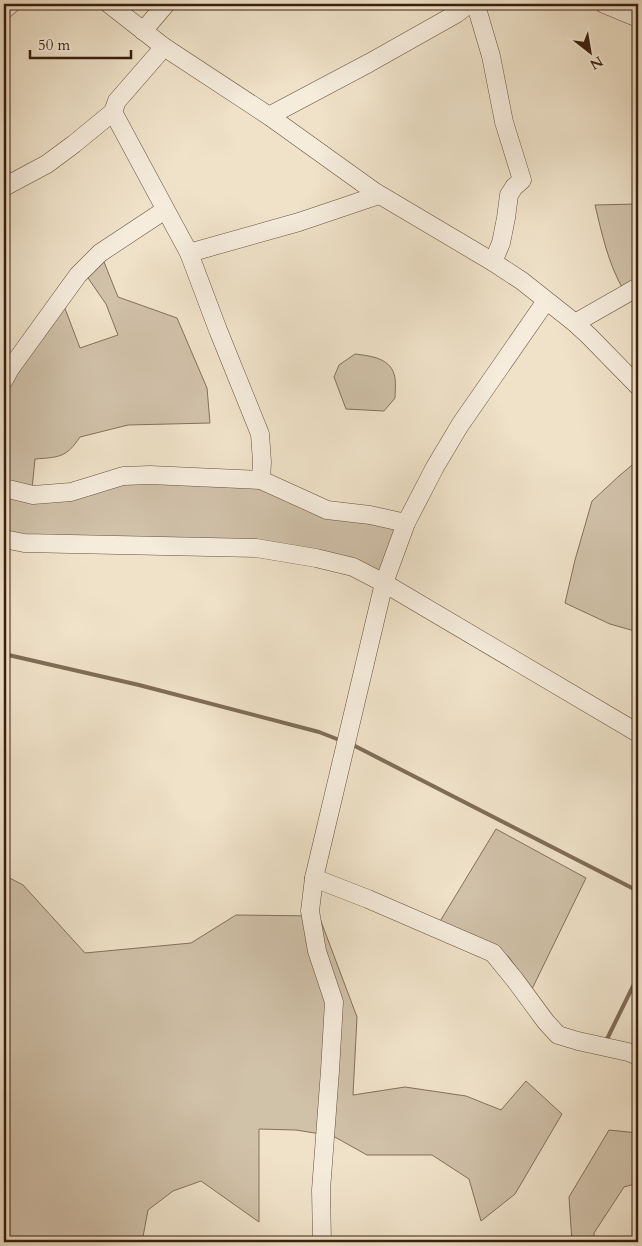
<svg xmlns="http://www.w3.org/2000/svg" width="642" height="1246" font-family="Cardo,serif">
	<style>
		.green { fill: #d0c1a9; stroke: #84705b }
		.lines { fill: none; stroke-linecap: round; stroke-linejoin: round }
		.stream { stroke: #816c57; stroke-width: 4 }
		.minor-casing { stroke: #66503c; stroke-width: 19 }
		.minor { stroke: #f5ecdc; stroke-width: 18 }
	</style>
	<rect width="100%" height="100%" fill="#efe2c9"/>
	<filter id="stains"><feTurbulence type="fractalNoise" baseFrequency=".004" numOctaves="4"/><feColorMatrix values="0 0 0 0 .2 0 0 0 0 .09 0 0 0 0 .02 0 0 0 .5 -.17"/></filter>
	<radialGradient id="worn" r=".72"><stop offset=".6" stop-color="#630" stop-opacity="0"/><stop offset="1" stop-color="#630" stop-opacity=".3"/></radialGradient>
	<g class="green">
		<path d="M638,172V281L623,289C608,263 602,234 595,205L636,204Z"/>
		<path d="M104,262L118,297L177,318L207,388L210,423L128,425L80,437C66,458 59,457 35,459L32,489L4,482V394L10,379L64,306L80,348L118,335L106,304L88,278Z"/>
		<path d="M355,354C371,356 392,358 395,378C396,385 395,392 395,398L384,411L346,409L334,377L339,365Z"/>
		<polygon points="638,460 638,632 610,624 565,603 575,560 592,501 619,476"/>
		<polygon points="129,480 251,484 396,528 380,574 350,561 4,534 4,494"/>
		<polygon points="496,829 586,878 532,989 508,956 439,923"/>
		<polygon points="4,875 23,885 85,953 191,943 236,915 319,916 357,1017 353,1095 405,1087 466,1096 501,1110 526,1081 562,1114 515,1194 481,1221 469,1179 432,1155 367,1155 333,1136 296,1130 259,1129 259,1222 201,1181 173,1191 148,1210 142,1242 4,1242"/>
		<polygon points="609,1130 638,1133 638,1183 624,1187 594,1233 594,1242 572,1242 569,1197"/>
	</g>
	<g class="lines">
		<g class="stream">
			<polyline points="4,654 139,685 319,732 342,741"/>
			<polyline points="351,744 638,891"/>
			<polyline points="607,1039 638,976"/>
		</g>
		<defs>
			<g id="minor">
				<polyline points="109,4 164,47 269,116 375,192 493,262 522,281 575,323 589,336 638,386"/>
				<polyline points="473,4 478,12 491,56 504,122 522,180 514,187 509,195 506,218 501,243 493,262"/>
				<polyline points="604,4 638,18"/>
				<polyline points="4,10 11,4"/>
				<polyline points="143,31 166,4"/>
				<polyline points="164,47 117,101 113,112 189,253 218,330 260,434 262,462 261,480"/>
				<polyline points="269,116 369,63 456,14 469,4"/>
				<polyline points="4,187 47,164 74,144 113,112"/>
				<polyline points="189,253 299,222 379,195"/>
				<polyline points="575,323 638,287"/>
				<polyline points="4,380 10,369 78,275 100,253 165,210"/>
				<polyline points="4,488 33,495 71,492 123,476 150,475 261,480 327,510 370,515 406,523"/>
				<polyline points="4,539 24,543 256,548 316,558 353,567 384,583 638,733"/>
				<polyline points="314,878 368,899 493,953 515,980 546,1022 558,1035 578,1041 628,1052 638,1056"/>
				<polyline points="322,1242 321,1190 330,1071 334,1002 317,951 310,911 314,878 384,583 406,523 435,467 460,425 546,301"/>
			</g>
		</defs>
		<use href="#minor" class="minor-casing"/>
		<use href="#minor" class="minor"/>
	</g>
	<rect width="642" height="1246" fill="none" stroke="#efe2c9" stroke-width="20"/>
	<rect x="5" y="5" width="632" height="1236" fill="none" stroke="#391f0d" stroke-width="2.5"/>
	<rect x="10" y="10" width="622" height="1226" fill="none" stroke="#391f0d"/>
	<g transform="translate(590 52) rotate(149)" stroke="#f5ecdc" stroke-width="4" paint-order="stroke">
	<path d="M0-4L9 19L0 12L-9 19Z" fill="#391f0d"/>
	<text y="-8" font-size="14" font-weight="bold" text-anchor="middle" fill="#391f0d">N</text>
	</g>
	<path d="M30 50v8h101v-8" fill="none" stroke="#391f0d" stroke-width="2.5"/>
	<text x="38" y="50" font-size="15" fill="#391f0d" stroke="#f5ecdc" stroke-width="4" paint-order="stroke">50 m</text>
	<rect width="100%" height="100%" filter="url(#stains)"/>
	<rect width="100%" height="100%" fill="url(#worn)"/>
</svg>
